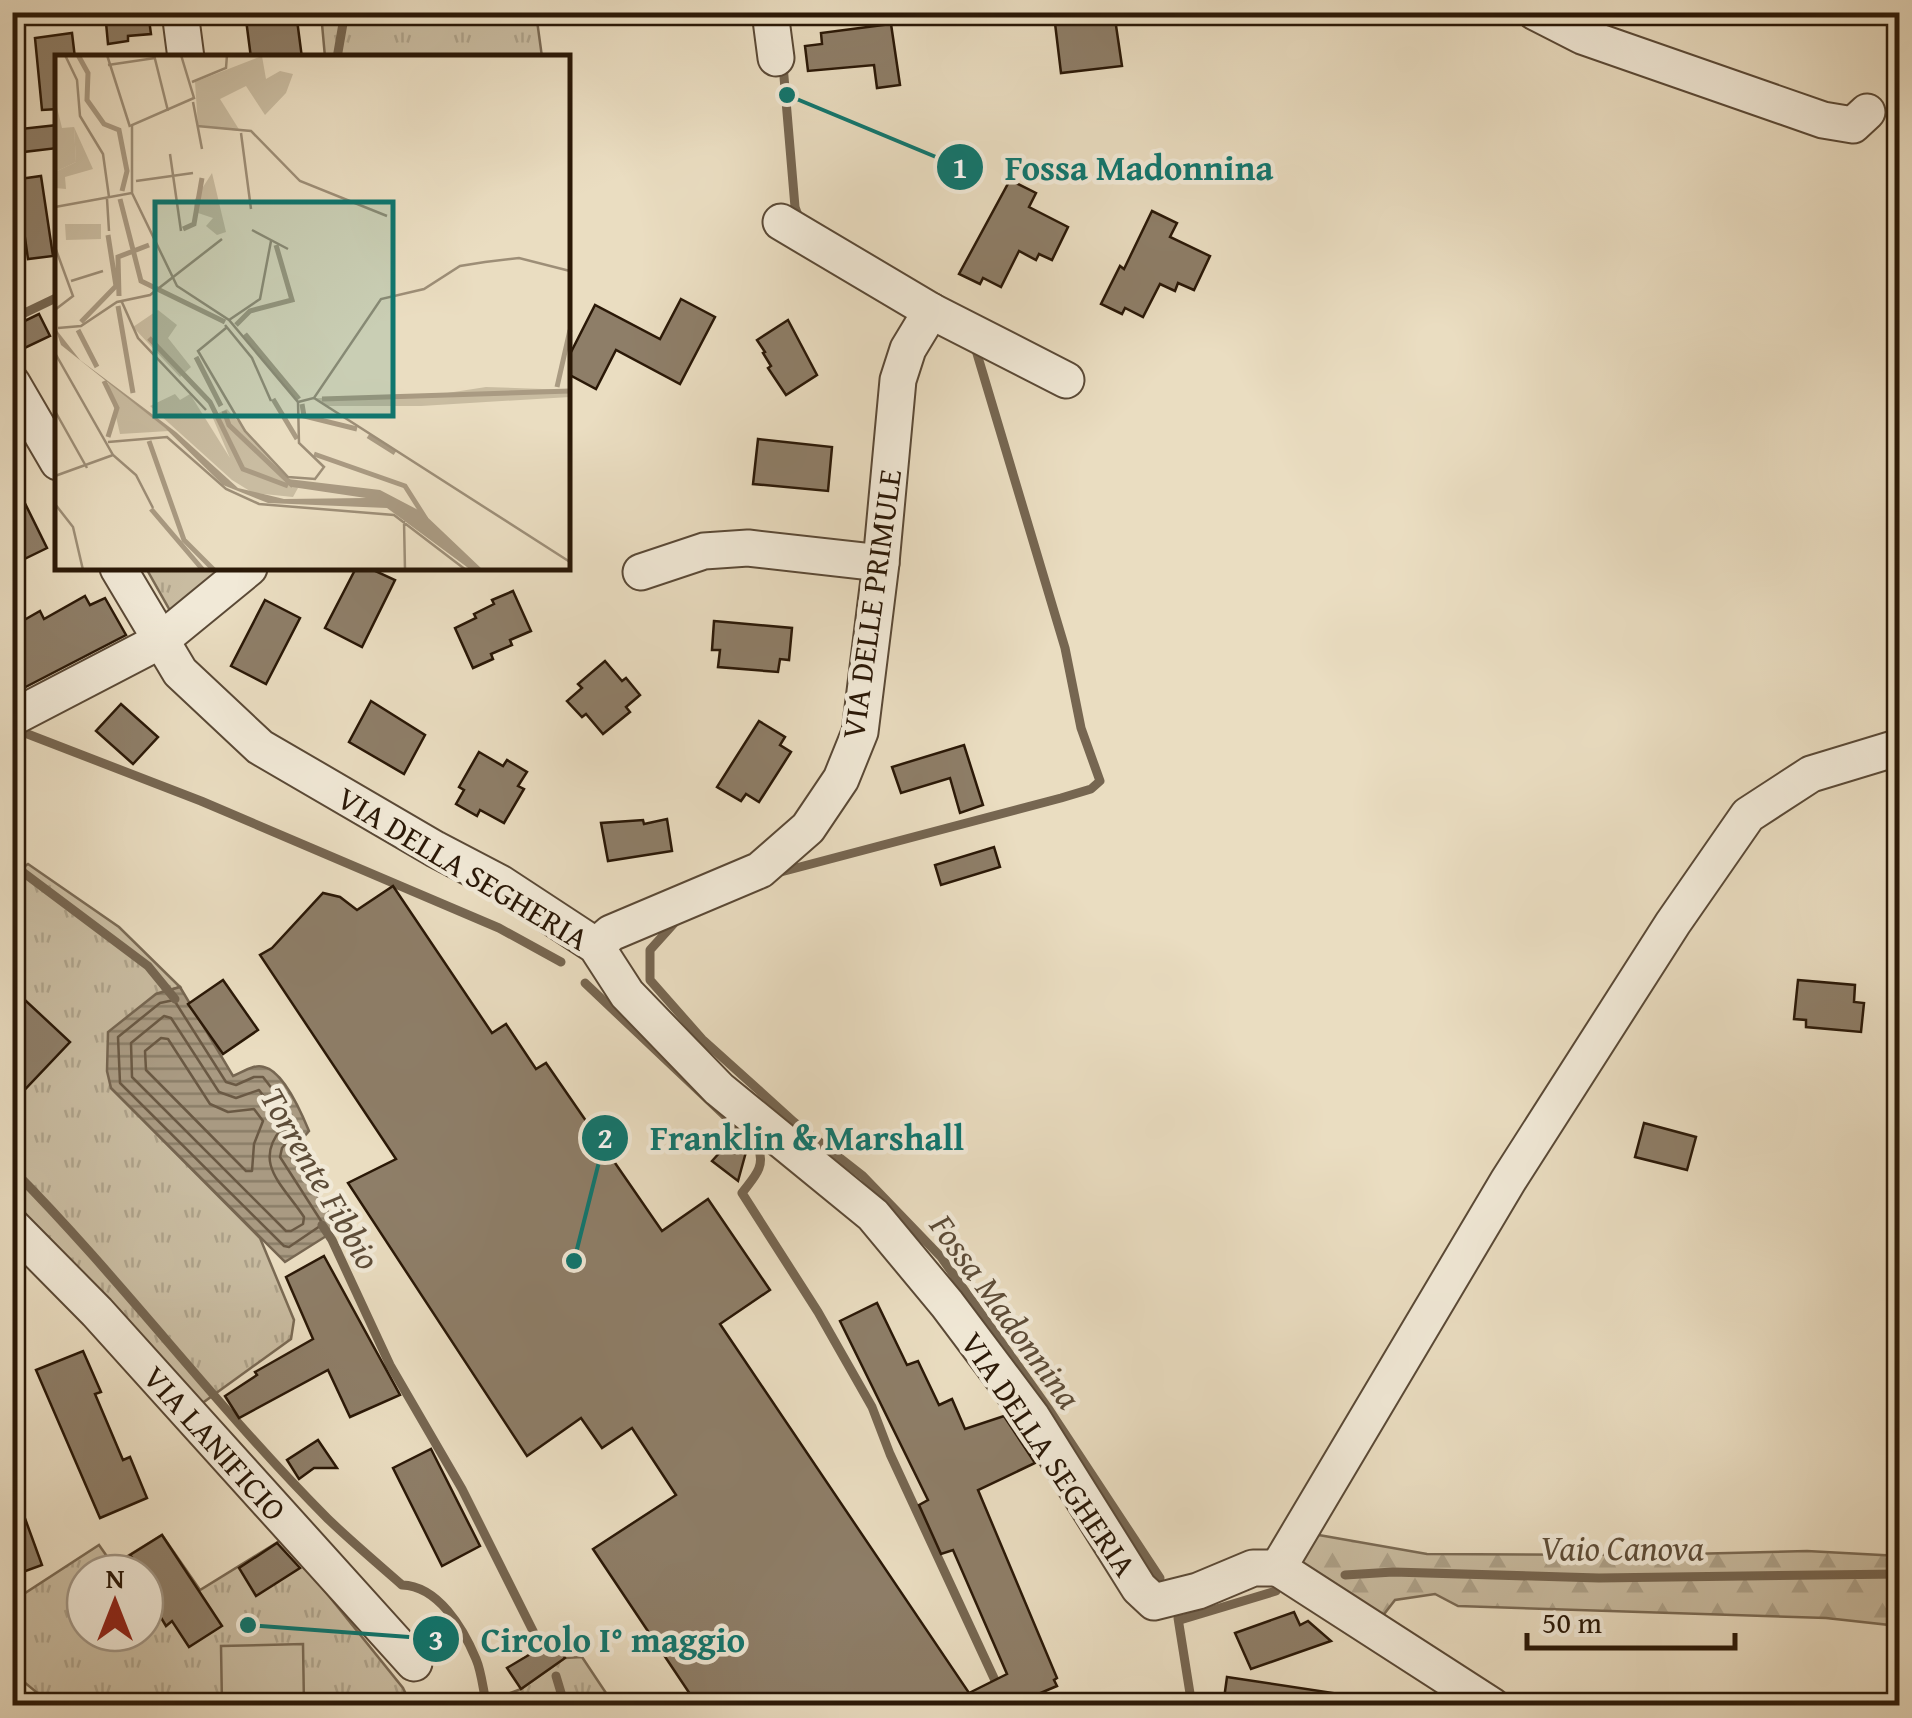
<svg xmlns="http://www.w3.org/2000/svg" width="1912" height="1718" font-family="'Gentium Book Plus',serif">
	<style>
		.grass { fill: url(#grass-tufts); stroke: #7a6a54; stroke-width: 2.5; fill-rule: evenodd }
		.forest { fill: url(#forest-firs); stroke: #7a6a54; stroke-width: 2.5 }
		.garden { fill: #c9bca1; stroke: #7a6a54; stroke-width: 2.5 }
		.water { fill: url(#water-rules); stroke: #766651; stroke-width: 2.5 }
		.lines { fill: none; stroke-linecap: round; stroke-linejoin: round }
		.shore { stroke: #6a5944; stroke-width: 2.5 }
		.stream { stroke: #766651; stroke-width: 9 }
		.building { fill: #8e7e68; stroke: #2a1807; stroke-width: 2.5 }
		.minor-casing { stroke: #5a4936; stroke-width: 39 }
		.minor { stroke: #f1e9d7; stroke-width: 35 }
		.labels { text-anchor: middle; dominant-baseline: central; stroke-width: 9; stroke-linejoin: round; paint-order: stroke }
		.street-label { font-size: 32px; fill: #2a1807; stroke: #f1e9d7 }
		.water-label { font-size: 35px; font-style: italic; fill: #5d4c38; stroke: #f1e9d7 }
		.inset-river { fill: none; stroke: #a99a82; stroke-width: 5 }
		.inset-road { fill: none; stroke: #9d8e77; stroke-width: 2.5 }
		.view { fill: #0f766e; fill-opacity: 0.15; stroke: #0f766e; stroke-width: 5 }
		.inset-edge { fill: none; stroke: #2a1807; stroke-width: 5 }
		.leader { fill: none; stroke: #0f766e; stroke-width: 4 }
		.callout-dot { fill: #0f766e; stroke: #f1e9d7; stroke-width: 4 }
		.mark-label { font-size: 30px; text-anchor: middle; font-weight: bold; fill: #fff }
		.callout-label { font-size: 35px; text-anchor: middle; font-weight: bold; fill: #0f766e; stroke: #f1e9d7; stroke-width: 9; stroke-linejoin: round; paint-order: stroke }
	</style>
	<defs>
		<pattern id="grass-tufts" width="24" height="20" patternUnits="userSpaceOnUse" patternTransform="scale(2.5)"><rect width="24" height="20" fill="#c9bca1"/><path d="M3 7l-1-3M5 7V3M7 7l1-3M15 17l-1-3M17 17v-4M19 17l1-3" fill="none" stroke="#ada189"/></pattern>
		<pattern id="forest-firs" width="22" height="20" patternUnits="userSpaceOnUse" patternTransform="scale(2.5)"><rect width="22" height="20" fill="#c9bca1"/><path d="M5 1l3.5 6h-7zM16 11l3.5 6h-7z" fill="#ada189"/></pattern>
		<pattern id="water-rules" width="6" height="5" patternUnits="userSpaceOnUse" patternTransform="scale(2.5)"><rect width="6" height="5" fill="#a99a82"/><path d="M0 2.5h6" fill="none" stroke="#8a7d68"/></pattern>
	</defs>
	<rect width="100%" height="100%" fill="#eaddc1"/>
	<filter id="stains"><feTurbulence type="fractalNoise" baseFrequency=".002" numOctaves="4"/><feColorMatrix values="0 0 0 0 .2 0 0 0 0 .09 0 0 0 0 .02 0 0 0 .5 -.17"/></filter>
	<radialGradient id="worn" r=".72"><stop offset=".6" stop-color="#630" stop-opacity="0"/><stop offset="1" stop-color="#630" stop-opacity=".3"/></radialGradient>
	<g class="grass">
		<polygon points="321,13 536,13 542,57 325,57"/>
		<polygon points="146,568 227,568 172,614"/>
		<polygon points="28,864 119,927 180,987 156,994 111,1088 260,1238 294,1320 291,1339 201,1404 13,1202 12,875"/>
		<path d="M162,1535L200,1590L283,1539L403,1688L411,1705H52L13,1673V1601L99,1545L113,1565ZM85,1573H145V1633H85Z"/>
		<polygon points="582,1657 614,1705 476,1706 521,1689 565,1658"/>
	</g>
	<polygon class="forest" points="1313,1534 1427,1554 1646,1555 1807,1551 1899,1556 1899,1626 1826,1618 1458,1606 1435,1594 1395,1600 1371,1631 1282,1574"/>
	<polygon class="garden" points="303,1644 304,1705 222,1705 221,1646"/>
	<path class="water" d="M180,987L233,1076C243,1072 253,1064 264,1067C283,1071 302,1114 309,1131L289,1154L339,1228L285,1262L111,1088L107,1071L108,1032L156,994Z"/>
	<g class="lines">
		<g class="shore">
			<polygon points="174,1000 226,1082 236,1085 254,1077 263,1077 290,1112 297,1130 282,1148 280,1157 323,1224 289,1247 284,1246 120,1083 118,1037 160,1003"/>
			<path d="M164,1016L171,1018L219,1092L236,1098L259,1090L280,1118L282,1128C252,1163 283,1185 304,1217L303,1224L291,1231H286L132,1077L131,1043Z"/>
			<polygon points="161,1038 168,1039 210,1104 228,1112 254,1109 263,1121 254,1144 252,1171 246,1171 146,1070 145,1051"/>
		</g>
		<g class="stream">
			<polyline points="337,58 345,12"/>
			<polyline points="783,65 795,207 799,218"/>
			<polyline points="12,319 58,297"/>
			<polyline points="12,728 201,801 499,928 561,962"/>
			<polyline points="12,864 148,966 175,999"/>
			<polyline points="777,873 1061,798 1091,789 1100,781 1081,728 1065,648 975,347"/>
			<polyline points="677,920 650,950 650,980 702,1039 794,1122 863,1176 941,1257 1048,1408 1160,1578"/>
			<path d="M585,983L758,1147C766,1167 754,1177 742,1193L818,1312L872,1407L890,1454L999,1689"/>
			<path d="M12,1169C123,1281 217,1408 328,1519C352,1542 377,1563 402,1585C438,1586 463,1628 476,1659C482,1673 483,1691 487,1706"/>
			<polyline points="322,1225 332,1240 390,1365 462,1489 534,1633"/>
			<polyline points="1345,1575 1393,1572 1599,1578 1900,1574"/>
			<polyline points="1178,1618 1192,1706"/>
			<polyline points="1180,1620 1276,1591"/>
			<polyline points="556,1676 565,1706"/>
		</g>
	</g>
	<g class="building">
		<polygon points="105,12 148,12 151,34 128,36 128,41 108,44"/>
		<polygon points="245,12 296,12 302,58 251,58"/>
		<polygon points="1077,12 1114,12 1122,66 1061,73 1054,15"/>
		<polygon points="891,24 900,85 877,88 874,65 808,71 805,46 822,44 821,33"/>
		<polygon points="72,33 75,58 58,58 58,109 42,110 35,38"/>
		<polygon points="58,125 58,148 23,152 20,129"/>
		<polygon points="41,176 53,256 28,259 22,217 12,218 12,180"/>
		<polygon points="1010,180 1036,193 1029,207 1068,227 1052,260 1039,254 1036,260 1019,251 1001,287 983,278 980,284 959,274"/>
		<polygon points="1152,211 1177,223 1170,237 1210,256 1194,290 1178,283 1175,291 1160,284 1143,317 1125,308 1122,314 1101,304 1120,266 1124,269"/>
		<polygon points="681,299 715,317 680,384 616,350 596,389 568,374 568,358 595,305 660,339"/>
		<polygon points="39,314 50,336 12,354 12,327"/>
		<polygon points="788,320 817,375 786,395 768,368 771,366 763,353 765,352 757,340"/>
		<polygon points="758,439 832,447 828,491 753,484"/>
		<polygon points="12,477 47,548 12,565"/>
		<polygon points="356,568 369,568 395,580 362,647 325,628"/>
		<polygon points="513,591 531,631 510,640 512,645 491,654 493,659 473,668 455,628 476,618 474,614 494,604 492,600"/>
		<polygon points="85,596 90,605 105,598 126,635 12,694 12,627 40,611 44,619"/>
		<polygon points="265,600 300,618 266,684 231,666"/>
		<polygon points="714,621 792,628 789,660 780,659 778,672 718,667 720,650 712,650"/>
		<polygon points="605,661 622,681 626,678 640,695 626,707 630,712 603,734 586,714 582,717 567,701 582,688 578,684"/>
		<polygon points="371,701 425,735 404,774 349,742"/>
		<polygon points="121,704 158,737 133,764 96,731"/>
		<polygon points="759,721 785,737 780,745 791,752 759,802 746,794 741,801 717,787"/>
		<polygon points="964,745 983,805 960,813 950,778 901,793 892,767"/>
		<polygon points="479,752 503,766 507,760 527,772 518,786 524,789 504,823 480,810 477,816 456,804 464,790 459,787"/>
		<polygon points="667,819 672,851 608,861 601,823 643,820 644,824"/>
		<polygon points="994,847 1000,867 941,885 935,865"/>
		<polygon points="393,886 492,1033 506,1024 536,1069 546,1063 662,1231 708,1199 770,1290 720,1324 969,1693 1007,1674 953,1550 941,1554 919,1505 928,1500 840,1321 877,1303 907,1365 918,1361 939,1405 952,1399 965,1429 1004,1416 1035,1463 978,1490 1057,1678 1054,1680 1057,1686 1010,1706 698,1706 593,1549 676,1495 632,1428 602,1448 581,1418 527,1456 348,1183 396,1159 260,955 272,948 323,893 340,897 357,910"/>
		<polygon points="223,980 258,1030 223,1054 188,1004"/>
		<polygon points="1798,980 1855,985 1854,1002 1864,1003 1861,1032 1806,1027 1806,1020 1794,1019"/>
		<polygon points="12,988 70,1042 12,1103"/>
		<polygon points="1644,1123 1696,1137 1687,1170 1635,1157"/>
		<polygon points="732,1139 746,1152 738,1181 712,1161"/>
		<polygon points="324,1256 400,1395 350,1417 328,1370 239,1418 225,1396 257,1375 255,1372 313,1339 286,1277"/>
		<polygon points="83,1351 101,1392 95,1394 123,1460 130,1457 147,1498 100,1518 36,1370"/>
		<polygon points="318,1440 337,1468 314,1468 299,1479 287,1460"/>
		<polygon points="431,1449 480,1546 442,1566 393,1468"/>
		<polygon points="15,1491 42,1565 12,1576 12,1492"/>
		<polygon points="162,1535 222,1626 189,1647 172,1621 166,1626 145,1591 145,1573 130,1555"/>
		<polygon points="277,1543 300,1568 256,1596 239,1568"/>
		<polygon points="1294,1612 1300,1625 1308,1621 1331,1641 1251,1669 1235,1633"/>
		<polygon points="554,1640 565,1658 521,1689 507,1668"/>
		<polygon points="1227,1677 1333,1693 1332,1706 1223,1706"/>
	</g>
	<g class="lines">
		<defs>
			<g id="minor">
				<polyline points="180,12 186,58"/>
				<polyline points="770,12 776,58"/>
				<polyline points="1535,12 1582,36 1823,120 1853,125 1867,112"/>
				<polyline points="781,222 931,311 1066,380"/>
				<polyline points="12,383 58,462"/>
				<polyline points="118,568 180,672 260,747 435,849 500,883 596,946 627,994 719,1089 873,1215 947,1304 1032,1417 1139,1588 1154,1602 1198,1591 1253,1568 1278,1568"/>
				<polyline points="641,572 704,551 748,548 881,563"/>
				<polyline points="12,718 160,641 249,568"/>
				<polyline points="596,946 611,933 760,870 808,828 841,779 860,732 881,563 898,380 908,349 931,311"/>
				<polyline points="12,1226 97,1312 414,1663"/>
				<polyline points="1278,1568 1508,1181 1673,923 1748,815 1811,774 1900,747"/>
				<polyline points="1278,1568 1492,1706"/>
			</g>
		</defs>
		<use href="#minor" class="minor-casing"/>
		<use href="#minor" class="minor"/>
	</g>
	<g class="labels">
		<g class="street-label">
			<text transform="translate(871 604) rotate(-82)">VIA DELLE PRIMULE</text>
			<text transform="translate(463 868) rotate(31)">VIA DELLA SEGHERIA</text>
			<text transform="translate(215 1443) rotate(48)">VIA LANIFICIO</text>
			<text transform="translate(1049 1454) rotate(56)">VIA DELLA SEGHERIA</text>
		</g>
		<g class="water-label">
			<text transform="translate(321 1178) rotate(60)">Torrente Fibbio</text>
			<text transform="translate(1006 1311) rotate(54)">Fossa Madonnina</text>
			<text x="1622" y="1547">Vaio Canova</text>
		</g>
	</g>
	<g transform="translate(55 55)">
		<rect width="515" height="515" fill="#eaddc1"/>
		<path d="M0,44L7,73L19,72L21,107L0,117ZM157,118L171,177L162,180L151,171L158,163L140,157L139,146ZM103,255L122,270L113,283L136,312L125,322L78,272ZM53,327L114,376L65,379ZM120,339L125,345L135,339L175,403L157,361L172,354L243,433L238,442L198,438L177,425L95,351Z" fill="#c9bca1"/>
		<path d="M207,1L211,24L225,16L238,19L231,38L210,60L191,31L165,44L185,76L143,71L140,27ZM19,72L38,114L10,122L11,134L0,133V117L21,107ZM431,332L515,335V342L366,351H271L259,343H360Z" fill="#c9bca1"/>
		<path d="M10,169H46V184L11,185Z" fill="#c9bca1"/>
		<path d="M0,273L25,305L121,377L183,433L229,444L311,443L237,432L233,424L325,435L367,457L428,515H416L332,453L213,448L168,430L110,373L6,290Z" fill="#a99a82"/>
		<path class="inset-river" d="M23,0L33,18L32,45L49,69L64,75L72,116L67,136M65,144L86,226L170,267M128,174L139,169L147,123M64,241L63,202L94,190M63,251L78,338M26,267L61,231L53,180M181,270L195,256L237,245L221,190M23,275L42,312M190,279L244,344M94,283L155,347L188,414L233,431M141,302L166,351M49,326L62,353L53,382M502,332L515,275M218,344L242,384M267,344L515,336M247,349L249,361L302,374M169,356L174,370L238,431M313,381L340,398M94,386L129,485L159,515M259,399L350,431L371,464M96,454L148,515"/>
		<path class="inset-road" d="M10,0L22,25L25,61L48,99L54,142M52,0L75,72M99,0L113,56M53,10L100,3M137,27L171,13L172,0M138,47L147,94M142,71L196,76L245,126L332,161M186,78L196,154M115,99L126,176M81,126L138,118M77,138L122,231L174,265L243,347L259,343L326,244L369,234L405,211L430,207L464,203L515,216M52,144L54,176M0,152L77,138V70L139,43L126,0M197,175L233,194M0,192L18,241L1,254M16,226L48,216M66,245L83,283L151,355M174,265L205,244L216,186M170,270L197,303L216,346M3,273L26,271L62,247L95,240L167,184M171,273L143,296L190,376L233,422L260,424L269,412L244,388L243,347M0,298L58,400L81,420L98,453M259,343L515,507M0,356L32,413M53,387L112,382L171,434L204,449L339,460L411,515M0,421L58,400M0,449L18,472L28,515M349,466L350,515"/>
		<path class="view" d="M100,147H338V361H100Z"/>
		<rect width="515" height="515" class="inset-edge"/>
	</g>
	<path class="leader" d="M787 95L960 167M574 1261L605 1138M248 1625L436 1639"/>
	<g class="callout-dot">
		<circle cx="787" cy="95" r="10"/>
		<circle cx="574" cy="1261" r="10"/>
		<circle cx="248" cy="1625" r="10"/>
		<circle cx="960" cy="167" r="25"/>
		<circle cx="605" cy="1138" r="25"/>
		<circle cx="436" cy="1639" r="25"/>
	</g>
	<g class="mark-label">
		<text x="960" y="178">1</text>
		<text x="605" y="1148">2</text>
		<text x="436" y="1650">3</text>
	</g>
	<g class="callout-label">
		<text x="1139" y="180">Fossa Madonnina</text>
		<text x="807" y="1150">Franklin &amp; Marshall</text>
		<text x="613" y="1652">Circolo I° maggio</text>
	</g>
	<rect width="1912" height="1718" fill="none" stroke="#eaddc1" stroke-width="50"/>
	<rect x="15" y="15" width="1882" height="1688" fill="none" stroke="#2a1807" stroke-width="5"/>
	<rect x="25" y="25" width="1862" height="1668" fill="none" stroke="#2a1807" stroke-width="2.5"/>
	<g transform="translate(115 1603)"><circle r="48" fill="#f1e9d7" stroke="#a19584" stroke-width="2.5"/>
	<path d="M0-8L18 38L0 25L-18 38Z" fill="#8f2418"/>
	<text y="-15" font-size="28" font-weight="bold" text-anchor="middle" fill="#2a1807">N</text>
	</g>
	<path d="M1527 1633v15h208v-15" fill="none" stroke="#2a1807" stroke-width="5"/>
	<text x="1542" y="1633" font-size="30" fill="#2a1807" stroke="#f1e9d7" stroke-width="8" paint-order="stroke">50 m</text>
	<rect width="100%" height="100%" filter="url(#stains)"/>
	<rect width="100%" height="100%" fill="url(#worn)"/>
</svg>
